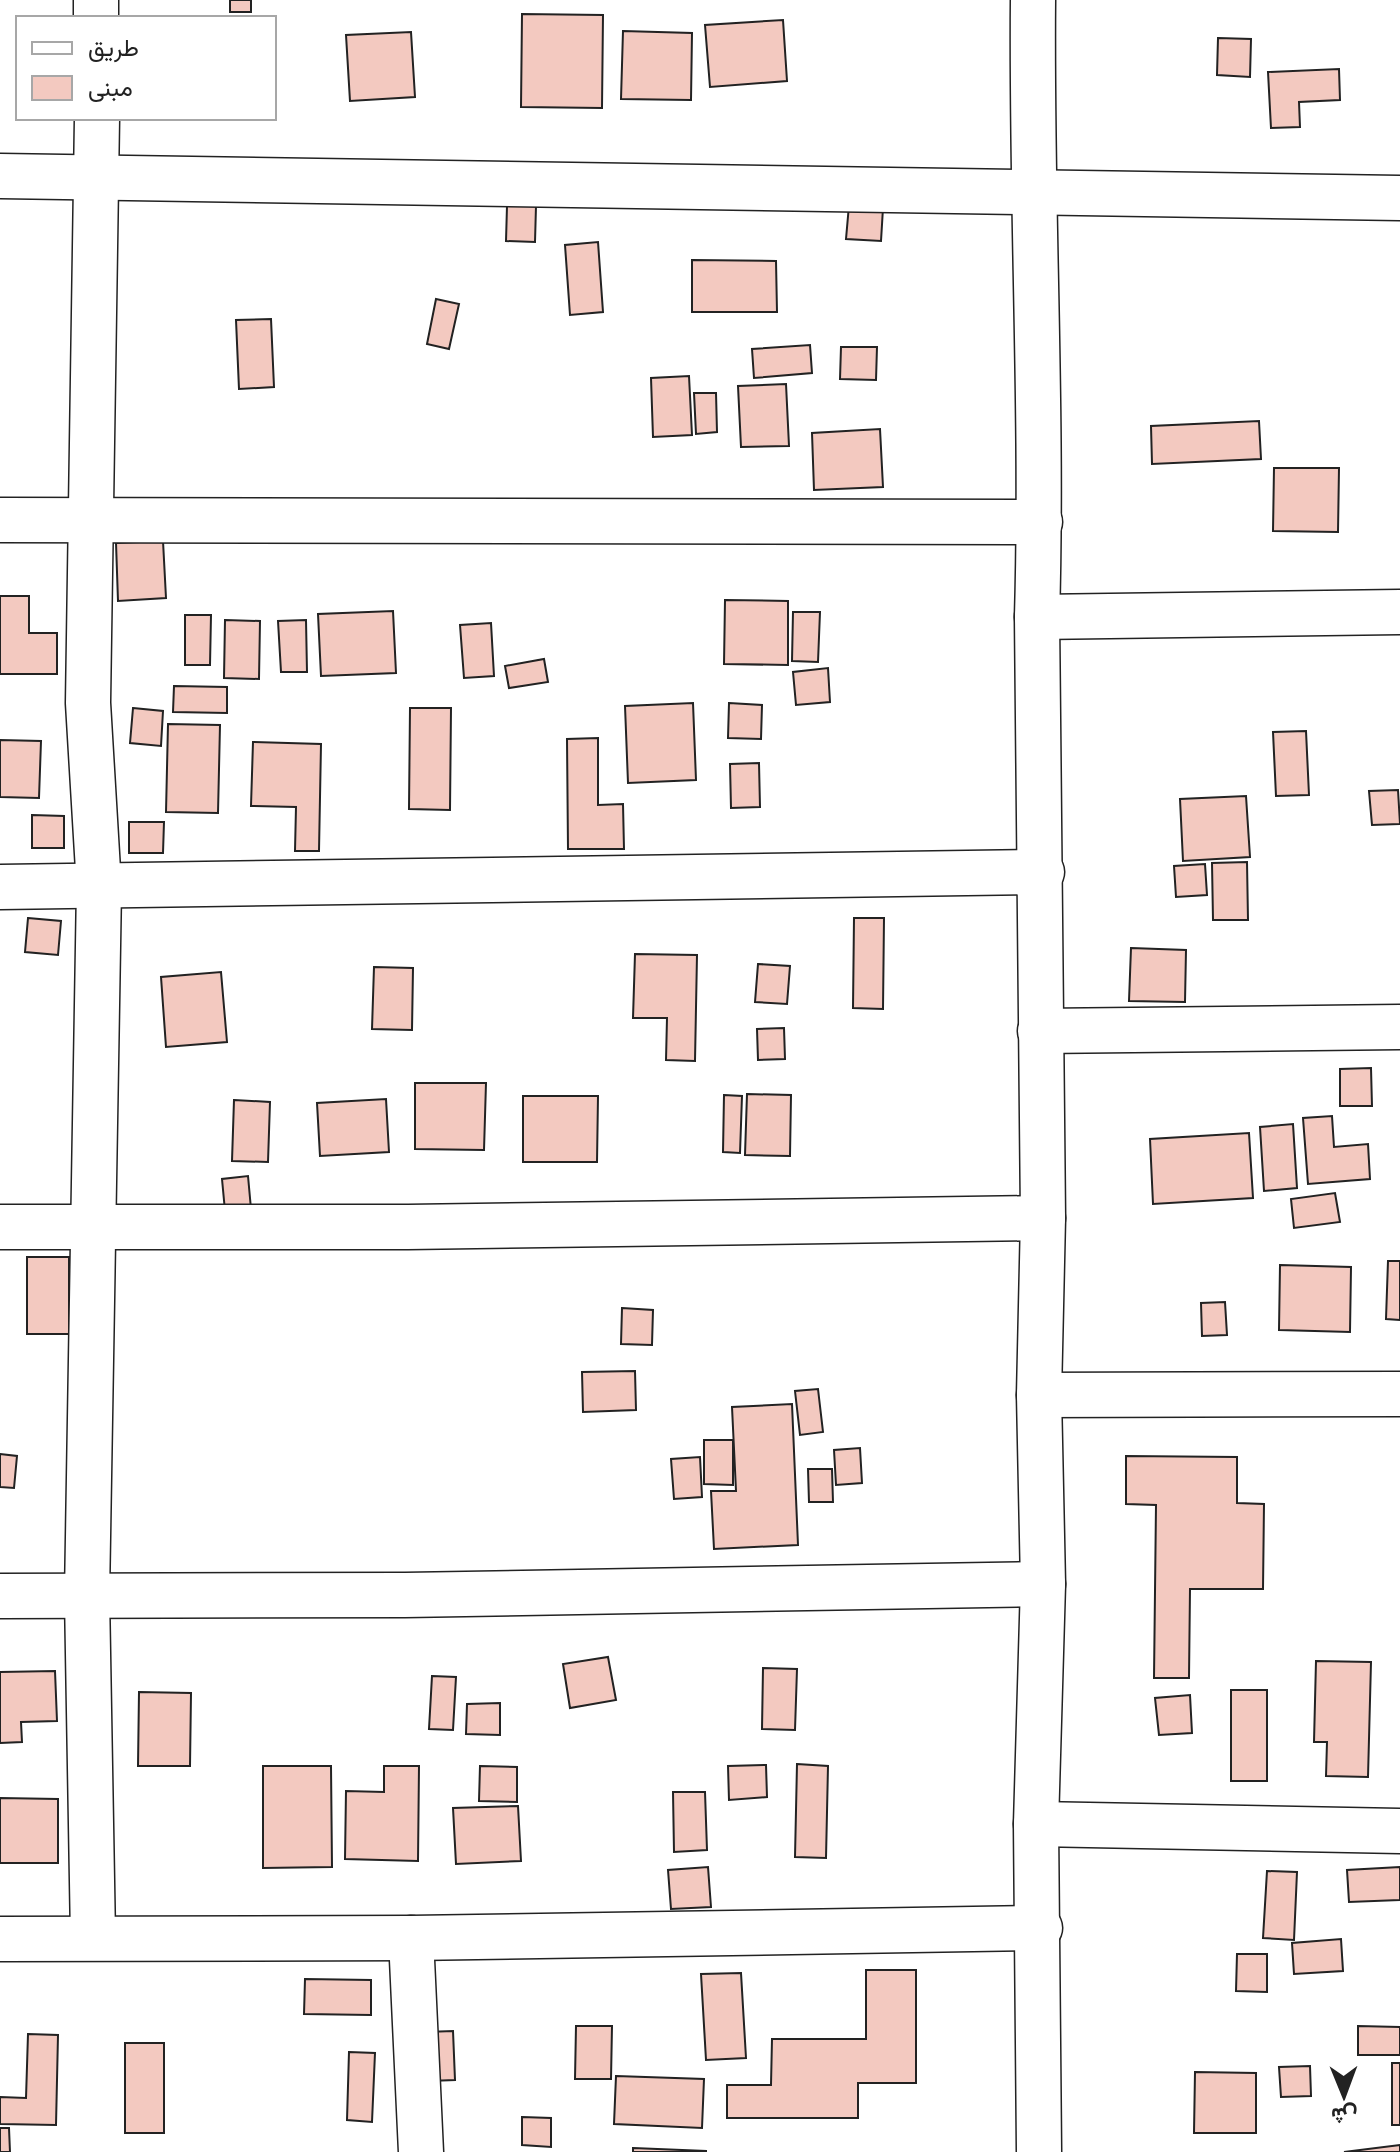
<svg xmlns="http://www.w3.org/2000/svg" width="1400" height="2152" font-family="Merriweather,Vazirmatn,serif">
	<style>
		.building { fill: #f3c9c0; stroke: #222; stroke-width: 2 }
		.lines { fill: none; stroke-linecap: round; stroke-linejoin: round }
		.minor-casing { stroke: #222; stroke-width: 47 }
		.minor { stroke: #fff; stroke-width: 44 }
	</style>
	<rect width="100%" height="100%" fill="#fff"/>
	<g class="building">
		<rect x="230" y="0" width="21" height="12"/>
		<polygon points="522,14 603,15 602,108 521,107"/>
		<polygon points="783,20 787,81 710,87 705,25"/>
		<polygon points="623,31 692,33 691,100 621,99"/>
		<polygon points="411,32 415,97 350,101 346,35"/>
		<polygon points="1218,38 1251,39 1250,77 1217,75"/>
		<polygon points="1339,69 1340,100 1299,102 1300,127 1271,128 1268,72"/>
		<polygon points="849,205 883,208 881,241 846,239"/>
		<polygon points="507,206 536,206 535,242 506,241"/>
		<polygon points="598,242 603,312 570,315 565,245"/>
		<polygon points="692,260 776,261 777,312 692,312"/>
		<polygon points="436,299 459,304 449,349 427,344"/>
		<polygon points="271,319 274,387 239,389 236,320"/>
		<polygon points="810,345 812,373 754,378 752,349"/>
		<polygon points="841,347 877,347 876,380 840,379"/>
		<polygon points="689,376 692,435 653,437 651,378"/>
		<polygon points="786,384 789,446 741,447 738,386"/>
		<polygon points="694,393 716,393 717,432 696,434"/>
		<polygon points="1259,421 1261,459 1152,464 1151,426"/>
		<polygon points="880,429 883,487 814,490 812,433"/>
		<polygon points="1274,468 1339,468 1338,532 1273,531"/>
		<polygon points="163,541 166,598 118,601 116,543"/>
		<polygon points="0,596 29,596 29,633 57,633 57,674 0,674"/>
		<polygon points="725,600 788,601 788,665 724,664"/>
		<polygon points="393,611 396,673 321,676 318,614"/>
		<polygon points="793,612 820,612 818,662 792,661"/>
		<polygon points="185,615 211,615 210,665 185,665"/>
		<polygon points="225,620 260,621 259,679 224,678"/>
		<polygon points="306,620 307,672 281,672 278,621"/>
		<polygon points="491,623 494,676 464,678 460,625"/>
		<polygon points="544,659 548,682 509,688 505,666"/>
		<polygon points="828,668 830,702 796,705 793,672"/>
		<polygon points="174,686 227,687 227,713 173,712"/>
		<polygon points="693,703 696,780 628,783 625,706"/>
		<polygon points="729,703 762,705 761,739 728,738"/>
		<polygon points="133,708 163,711 161,746 130,743"/>
		<polygon points="410,708 451,708 450,810 409,809"/>
		<polygon points="168,724 220,725 218,813 166,812"/>
		<polygon points="1306,731 1309,795 1276,796 1273,732"/>
		<polygon points="598,738 598,805 623,804 624,849 568,849 567,739"/>
		<polygon points="0,740 41,741 39,798 0,797"/>
		<polygon points="253,742 321,744 319,851 295,851 296,807 251,806"/>
		<polygon points="759,763 760,807 731,808 730,764"/>
		<polygon points="1398,790 1400,824 1372,825 1369,791"/>
		<polygon points="1246,796 1250,857 1183,861 1180,799"/>
		<polygon points="32,815 64,816 64,848 32,848"/>
		<polygon points="129,822 164,822 163,853 129,853"/>
		<polygon points="1247,862 1248,920 1213,920 1212,863"/>
		<polygon points="1205,864 1207,895 1176,897 1174,866"/>
		<polygon points="28,918 61,921 58,955 25,952"/>
		<polygon points="854,918 884,918 883,1009 853,1008"/>
		<polygon points="1131,948 1186,950 1185,1002 1129,1001"/>
		<polygon points="635,954 697,955 695,1061 666,1060 667,1018 633,1018"/>
		<polygon points="758,964 790,966 787,1004 755,1002"/>
		<polygon points="374,967 413,968 412,1030 372,1029"/>
		<polygon points="221,972 227,1042 166,1047 161,977"/>
		<polygon points="784,1028 785,1059 758,1060 757,1029"/>
		<polygon points="1371,1068 1372,1106 1340,1106 1340,1069"/>
		<polygon points="415,1083 486,1083 484,1150 415,1149"/>
		<polygon points="747,1094 791,1095 790,1156 745,1155"/>
		<polygon points="724,1095 742,1096 740,1153 723,1152"/>
		<polygon points="523,1096 598,1096 597,1162 523,1162"/>
		<polygon points="386,1099 389,1152 320,1156 317,1103"/>
		<polygon points="234,1100 270,1102 268,1162 232,1161"/>
		<polygon points="1332,1116 1334,1147 1368,1144 1370,1179 1308,1184 1303,1118"/>
		<polygon points="1293,1124 1297,1188 1264,1191 1260,1127"/>
		<polygon points="1249,1133 1253,1198 1153,1204 1150,1139"/>
		<polygon points="248,1176 251,1209 225,1211 222,1179"/>
		<polygon points="1335,1193 1340,1222 1294,1228 1291,1199"/>
		<rect x="27" y="1257" width="42" height="77"/>
		<polygon points="1388,1261 1400,1261 1400,1320 1386,1319"/>
		<polygon points="1280,1265 1351,1267 1350,1332 1279,1330"/>
		<polygon points="1225,1302 1227,1335 1202,1336 1201,1303"/>
		<polygon points="622,1308 653,1310 652,1345 621,1344"/>
		<polygon points="635,1371 636,1410 583,1412 582,1372"/>
		<polygon points="818,1389 823,1432 800,1435 795,1391"/>
		<polygon points="792,1404 798,1545 714,1549 711,1491 736,1491 732,1407"/>
		<polygon points="704,1440 733,1440 733,1485 704,1484"/>
		<polygon points="860,1448 862,1483 836,1485 834,1450"/>
		<polygon points="0,1454 17,1456 14,1488 0,1487"/>
		<polygon points="1126,1456 1237,1457 1237,1503 1264,1504 1263,1589 1190,1589 1189,1678 1154,1678 1156,1505 1126,1504"/>
		<polygon points="700,1457 702,1497 674,1499 671,1459"/>
		<polygon points="808,1469 832,1469 833,1502 809,1502"/>
		<polygon points="608,1657 616,1700 570,1708 563,1664"/>
		<polygon points="1316,1661 1371,1662 1368,1777 1326,1776 1327,1742 1314,1742"/>
		<polygon points="763,1668 797,1669 795,1730 762,1729"/>
		<polygon points="55,1671 57,1721 21,1722 22,1742 0,1743 0,1672"/>
		<polygon points="432,1676 456,1677 453,1730 429,1729"/>
		<rect x="1231" y="1690" width="36" height="91"/>
		<polygon points="139,1692 191,1693 190,1766 138,1766"/>
		<polygon points="1190,1695 1192,1733 1159,1735 1155,1698"/>
		<polygon points="500,1703 500,1735 466,1734 467,1704"/>
		<polygon points="797,1764 828,1766 826,1858 795,1857"/>
		<polygon points="766,1765 767,1797 729,1800 728,1766"/>
		<polygon points="263,1766 331,1766 332,1867 263,1868"/>
		<polygon points="384,1766 419,1766 418,1861 345,1859 346,1791 384,1792"/>
		<polygon points="480,1766 517,1767 517,1802 479,1801"/>
		<polygon points="673,1792 705,1792 707,1850 674,1852"/>
		<polygon points="0,1798 58,1799 58,1863 0,1863"/>
		<polygon points="518,1806 521,1861 456,1864 453,1808"/>
		<polygon points="708,1867 711,1907 671,1909 668,1870"/>
		<polygon points="1400,1867 1400,1900 1349,1902 1347,1870"/>
		<polygon points="1267,1871 1297,1872 1294,1940 1263,1938"/>
		<polygon points="1341,1939 1343,1971 1294,1974 1292,1943"/>
		<polygon points="1237,1954 1267,1954 1267,1992 1236,1991"/>
		<polygon points="866,1970 916,1970 916,2083 858,2083 858,2118 727,2118 727,2085 771,2085 772,2039 866,2039"/>
		<polygon points="741,1973 746,2058 706,2060 701,1974"/>
		<polygon points="305,1979 371,1980 371,2015 304,2014"/>
		<polygon points="576,2026 612,2026 611,2079 575,2079"/>
		<polygon points="1358,2026 1400,2027 1400,2055 1358,2055"/>
		<polygon points="453,2031 455,2080 429,2081 426,2032"/>
		<polygon points="28,2034 58,2035 56,2125 0,2124 0,2097 26,2098"/>
		<rect x="125" y="2043" width="39" height="90"/>
		<polygon points="349,2052 375,2053 372,2122 347,2120"/>
		<rect x="1392" y="2063" width="8" height="62"/>
		<polygon points="1310,2066 1311,2096 1281,2097 1279,2067"/>
		<polygon points="1195,2072 1256,2073 1256,2133 1194,2133"/>
		<polygon points="616,2076 704,2079 702,2128 614,2124"/>
		<polygon points="522,2117 551,2118 551,2147 522,2145"/>
		<polygon points="0,2128 9,2128 10,2152 0,2152"/>
		<polygon points="1400,2145 1400,2152 1344,2152"/>
		<polygon points="633,2148 706,2151 706,2152 633,2152"/>
	</g>
	<g class="lines">
		<defs>
			<g id="minor">
				<polyline points="96,0 96,18"/>
				<path d="M1033,0C1031,206 1043,411 1037,617L1043,1218L1039,1395L1043,1584L1036,1824L1039,2152"/>
				<polyline points="0,176 1400,198"/>
				<polyline points="0,520 1040,522"/>
				<polyline points="1037,617 1400,612"/>
				<polyline points="0,887 1042,872"/>
				<polyline points="1040,1031 1400,1027"/>
				<polyline points="0,1227 408,1227 1043,1218"/>
				<polyline points="1039,1395 1400,1394"/>
				<polyline points="0,1596 405,1595 1043,1584"/>
				<polyline points="1036,1824 1400,1831"/>
				<polyline points="93,1938 87,1596 99,887 88,703 97,118"/>
				<polyline points="411,1938 421,2152"/>
				<polyline points="0,1939 411,1938 1040,1928"/>
			</g>
		</defs>
		<use href="#minor" class="minor-casing"/>
		<use href="#minor" class="minor"/>
	</g>
	<rect x="16" y="16" width="260" height="104" fill="#ffffff" stroke="#a7a7a7" stroke-width="2"/>
	<rect x="32" y="42" width="40" height="12" fill="#ffffff" stroke="#a7a7a7" stroke-width="2"/>
	<text x="88" y="56" font-size="24" fill="#222222">طريق</text>
	<rect x="32" y="76" width="40" height="24" fill="#f3c9c0" stroke="#a7a7a7" stroke-width="2"/>
	<text x="88" y="96" font-size="24" fill="#222222">مبنى</text>
	<g transform="translate(1344 2096) rotate(179)" stroke="#ffffff" stroke-width="6" paint-order="stroke">
	<path d="M0-6L14 30L0 20L-14 30Z" fill="#222222"/>
	<text y="-12" font-size="22" font-weight="bold" text-anchor="middle" fill="#222222">ش</text>
	</g>
</svg>
